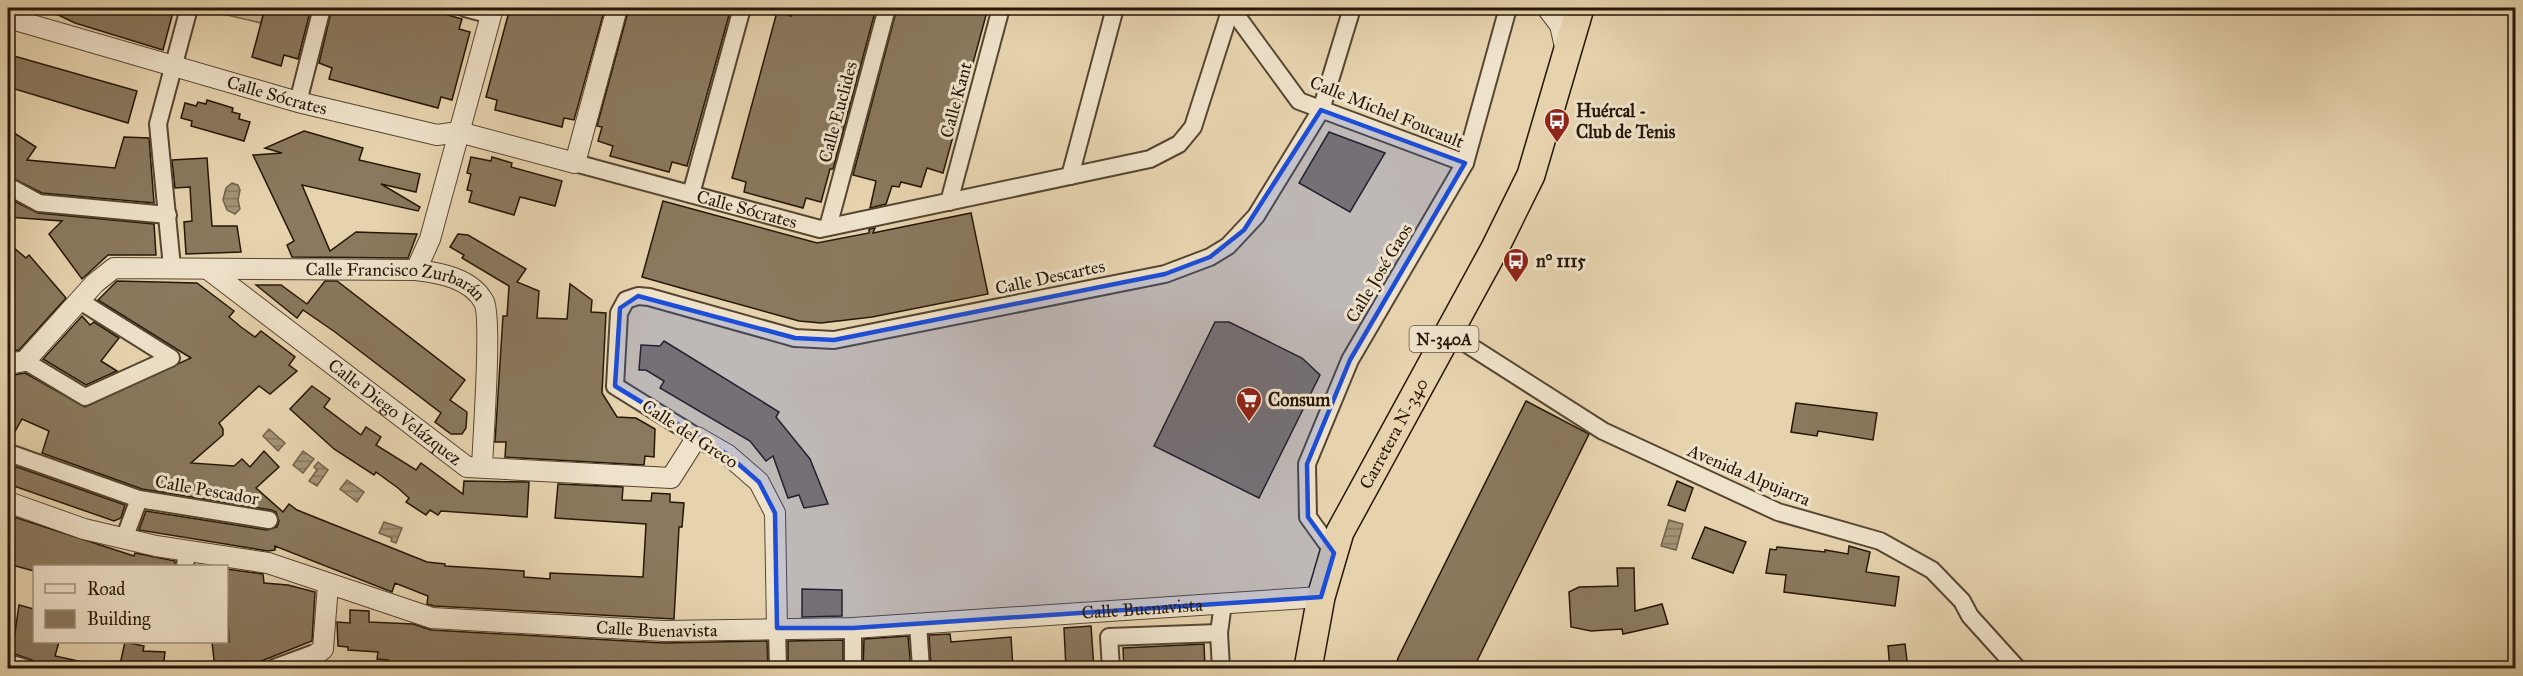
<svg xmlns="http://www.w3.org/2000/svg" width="2523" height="676" font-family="'IM FELL Great Primer',serif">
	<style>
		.green { fill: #c5b392; stroke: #76654c; stroke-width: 1.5 }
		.water { fill: url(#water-rules); stroke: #726149; stroke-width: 1.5 }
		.building { fill: #8a795e; stroke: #261707; stroke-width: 1.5 }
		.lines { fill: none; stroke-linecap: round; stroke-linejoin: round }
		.minor-casing { stroke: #564631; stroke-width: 20 }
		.tertiary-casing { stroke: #564631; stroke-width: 22 }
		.trunk-casing { stroke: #261707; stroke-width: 30 }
		.minor { stroke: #efe2ca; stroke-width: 16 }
		.tertiary { stroke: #efe2ca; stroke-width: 20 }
		.trunk { stroke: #e6d3ae; stroke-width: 27 }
		.marked { fill: #1d4ed8; fill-opacity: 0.2; stroke: #1d4ed8; stroke-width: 4.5; stroke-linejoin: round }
		.labels { text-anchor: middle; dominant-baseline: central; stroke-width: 6; stroke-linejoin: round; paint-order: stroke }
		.shield { fill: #efe2ca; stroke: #625442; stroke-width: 1.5 }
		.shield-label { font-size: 16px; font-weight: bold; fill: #261707 }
		.street-label { font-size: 18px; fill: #261707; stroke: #efe2ca }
		.poi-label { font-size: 18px; font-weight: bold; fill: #261707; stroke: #efe2ca; text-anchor: start }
	</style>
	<defs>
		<pattern id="water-rules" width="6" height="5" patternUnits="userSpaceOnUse" patternTransform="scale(1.5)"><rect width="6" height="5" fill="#a59375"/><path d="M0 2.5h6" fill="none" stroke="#86775e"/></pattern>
	</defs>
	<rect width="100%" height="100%" fill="#e6d3ae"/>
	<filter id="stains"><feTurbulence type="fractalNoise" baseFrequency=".00333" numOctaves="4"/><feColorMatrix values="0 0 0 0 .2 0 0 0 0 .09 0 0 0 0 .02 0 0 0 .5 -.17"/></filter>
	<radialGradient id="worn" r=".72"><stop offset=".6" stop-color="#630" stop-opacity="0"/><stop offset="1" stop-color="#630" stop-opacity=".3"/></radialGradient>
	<polygon class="green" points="205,8 265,8 261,23 205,10"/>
	<g class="water">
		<polygon points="232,183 238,185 240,190 238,200 240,209 235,214 227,210 223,200 226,188"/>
		<polygon points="269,429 285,443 278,451 263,436"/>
		<polygon points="303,451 314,459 303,473 293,465"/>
		<polygon points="318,462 328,470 317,486 309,481 317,470 314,467"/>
		<polygon points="347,480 364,492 357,502 340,489"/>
		<polygon points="1669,520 1683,524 1676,550 1661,546"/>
		<polygon points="384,522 402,528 396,543 391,541 392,538 379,533"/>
	</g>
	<g class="building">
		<polygon points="44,8 156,8 173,12 163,50 75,23"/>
		<polygon points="265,8 311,8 298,59 284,55 281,66 252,57"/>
		<polygon points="332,8 379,8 394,11 395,8 423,8 462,19 459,29 470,32 452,100 441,97 438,108 329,79 332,68 319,63"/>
		<polygon points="510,8 605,8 574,120 564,118 562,127 495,110 497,100 486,97"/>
		<polygon points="629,8 731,8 687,166 672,162 669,172 610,156 613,146 598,141 602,127 597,126"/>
		<polygon points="794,8 876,8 833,169 830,169 821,202 806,198 803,208 744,192 746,182 732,178 777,12 791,16"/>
		<polygon points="897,8 988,8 943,173 927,168 921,187 901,182 899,187 892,186 886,204 870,208 876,181 853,175"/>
		<polygon points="14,56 137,91 128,123 8,87 8,58 13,59"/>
		<polygon points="207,100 233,108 232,112 240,114 239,119 250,122 244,141 191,126 192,121 181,118 185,103 196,106 198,102 206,104"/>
		<polygon points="8,129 36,147 27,160 115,168 124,137 149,138 154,203 42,193 8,176"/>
		<polygon points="304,131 363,148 359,160 420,174 416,192 381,184 420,207 418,211 302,185 330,251 356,232 417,234 408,258 292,257 287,245 294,241 253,155 282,153 265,148"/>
		<polygon points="1329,132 1385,153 1350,212 1299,183"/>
		<polygon points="471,157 491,161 492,157 512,163 511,167 562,181 555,206 520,197 514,215 469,202 472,191 467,190 471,174 467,173"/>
		<polygon points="207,158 212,226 237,226 241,252 186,254 184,222 192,221 190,187 175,188 172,160"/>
		<polygon points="8,198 38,213 154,224 156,255 108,255 82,279 49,234 62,221 8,217"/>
		<polygon points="663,201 817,243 869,233 869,229 875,228 873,233 971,213 988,294 872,317 821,323 799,321 702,294 642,277"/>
		<polygon points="458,234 468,235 526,269 517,282 539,291 537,318 567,319 570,284 592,300 591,312 606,313 602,393 617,417 636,418 655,429 654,457 645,456 644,465 505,457 506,442 495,442 503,316 507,316 509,286 462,258 464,255 450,247"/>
		<polygon points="8,243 26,258 29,255 66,298 19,350 8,352"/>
		<polygon points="117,281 197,283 234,311 229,317 241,327 255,337 261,331 295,357 289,365 297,371 270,394 259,386 219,423 223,429 223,435 191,463 234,466 242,459 250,467 264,451 279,467 256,488 283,512 289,504 297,510 427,562 445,564 445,566 524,571 524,577 550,579 550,573 643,577 646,524 555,518 558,484 623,487 622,500 651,501 652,493 670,494 670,502 684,503 682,527 679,527 674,619 434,606 427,604 428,596 395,583 392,592 275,546 275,550 268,551 139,530 146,511 267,530 277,527 279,521 276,512 271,510 142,489 42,453 49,431 22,419 8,444 8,376 25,373 85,407 191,358 98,300"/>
		<polygon points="325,281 337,281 465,380 450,400 467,412 466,428 462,434 451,434 435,422 441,413 335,332 303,310 297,318 256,285 281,285 307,304"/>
		<polygon points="82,316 90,325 94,322 119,338 101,361 117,371 86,385 43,359"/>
		<polygon points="1215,322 1229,322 1302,358 1320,375 1259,498 1154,446"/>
		<polygon points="664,341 779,412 776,417 810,459 828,504 804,508 799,495 788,498 773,456 766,461 750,441 660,388 664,381 646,370 639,370 641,345 660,346"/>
		<polygon points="312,386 330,399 324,407 361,435 366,427 381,437 376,445 416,470 421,463 463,494 464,481 529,482 527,517 441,511 438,515 430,510 426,515 406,502 409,498 398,488 376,472 374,475 334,449 290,409"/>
		<polygon points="1526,401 1589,434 1473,669 1395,669 1398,658"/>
		<polygon points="1796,403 1877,413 1873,440 1818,431 1817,436 1791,432"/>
		<polygon points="17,467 125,505 121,518 114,521 8,484 8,472"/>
		<polygon points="1677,481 1693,488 1685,511 1668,505"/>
		<polygon points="8,515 134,556 135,553 175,561 175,567 34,567 34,571 8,564 13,538 8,535"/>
		<polygon points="1705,527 1746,542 1733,573 1692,558"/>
		<polygon points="1849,546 1870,552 1866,572 1899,577 1895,606 1784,592 1786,575 1766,573 1770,549 1776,550 1777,547 1825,552 1825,550 1848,554"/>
		<polygon points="1617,568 1634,568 1635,611 1662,604 1668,624 1623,634 1622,629 1591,631 1571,627 1569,592 1579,587 1618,586"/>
		<polygon points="226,569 263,574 264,583 288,585 315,592 312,641 241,669 215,669 212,642 229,642"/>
		<polygon points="802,589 842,590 842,616 802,617"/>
		<polygon points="19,605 34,609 34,642 59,642 55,656 83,662 83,669 35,669 32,660 12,653"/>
		<polygon points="350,610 369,611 369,622 413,624 431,630 663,643 767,641 768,669 711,669 711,662 667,663 667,669 429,669 429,665 388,663 388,660 377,659 378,652 348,650 348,647 338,646 337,622 350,623"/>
		<polygon points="1091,626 1094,669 1066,669 1064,628"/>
		<polygon points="950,634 951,642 1011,637 1013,669 993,669 993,666 931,669 929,635"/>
		<polygon points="908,636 911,669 863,669 864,639"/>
		<polygon points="843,640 843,669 788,669 788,641"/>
		<polygon points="125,642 144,646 143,651 165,652 163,669 119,669"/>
		<polygon points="1204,644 1205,669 1124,669 1123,648"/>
		<polygon points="1905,644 1908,669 1890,669 1888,646"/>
	</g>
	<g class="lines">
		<defs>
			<g id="minor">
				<polyline points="465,8 491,15"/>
				<polyline points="1231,8 1299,101 1465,163"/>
				<polyline points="298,102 322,8"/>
				<path id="s1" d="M575,163L820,229L1150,159L1179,144L1193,127L1231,8"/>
				<polyline points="1070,176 1115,8"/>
				<polyline points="8,186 39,203 168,215"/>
				<polyline points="691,194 742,8"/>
				<polyline points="949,202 1001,8"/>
				<polyline points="828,227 887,8"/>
				<polyline points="172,267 158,124 189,8"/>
				<polyline points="1448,332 1603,431 1778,512 1880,541 1932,570 1962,601 1970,616 2017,668"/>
				<polyline points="25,361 85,397 171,358 80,301"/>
				<polyline points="697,437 615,386 619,313 626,300 638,296 649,297 795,338 834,340 1165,274 1210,257 1228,246 1256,216 1321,110 1352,8"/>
				<polyline points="8,462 12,454 139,499 269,520"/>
				<polyline points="124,539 139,499"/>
				<polyline points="1334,553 1308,517 1307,464 1350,360 1465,163 1508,8"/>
				<polyline points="185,566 187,550"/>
				<polyline points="918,624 921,668"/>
				<polyline points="777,628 778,668"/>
				<polyline points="853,628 853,668"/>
				<polyline points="8,663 25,668"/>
				<polyline points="274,668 312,654"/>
				<polyline points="1111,668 1109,637 1219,633"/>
				<polyline points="1221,668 1219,633 1223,603"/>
			</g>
			<g id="tertiary">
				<polyline points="1547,8 1560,25 1566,51"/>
				<path id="s2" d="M8,18L298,102L437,135L459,132L575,163L617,8"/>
				<path id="s3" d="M209,270L467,467L671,478L697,437L728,455L759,482L775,513L777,628"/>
				<polyline points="416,270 430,239 493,8"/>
				<path id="s4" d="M8,364L25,361L95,283L114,268L416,270C440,273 471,278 484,302C492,318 483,441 482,467"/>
				<path id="s5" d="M8,502L84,529L156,546L268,563L432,618L664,631L853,628L1321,597"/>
				<polyline points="298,668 323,649 328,585"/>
			</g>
			<g id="trunk">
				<path id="s6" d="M1308,668L1321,597L1340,532L1495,248L1531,175L1580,8"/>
			</g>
		</defs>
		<use href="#minor" class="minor-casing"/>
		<use href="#tertiary" class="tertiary-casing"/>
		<use href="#trunk" class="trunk-casing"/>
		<use href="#minor" class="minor"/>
		<use href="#tertiary" class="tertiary"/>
		<use href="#trunk" class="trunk"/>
	</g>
	<path class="marked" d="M1321,110L1465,163L1350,360L1307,464L1308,517L1334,553L1321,597L853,628H777L775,513L759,482L728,455L615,386L620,308L638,296L795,338L834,340L1165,274L1210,257L1244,230Z"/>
	<defs>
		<symbol id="bus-pin" viewBox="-11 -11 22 30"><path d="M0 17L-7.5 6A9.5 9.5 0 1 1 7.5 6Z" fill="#8f2418" stroke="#efe2ca"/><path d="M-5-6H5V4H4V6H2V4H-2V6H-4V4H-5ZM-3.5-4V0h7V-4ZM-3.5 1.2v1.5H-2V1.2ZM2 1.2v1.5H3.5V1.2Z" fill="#fff"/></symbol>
		<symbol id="supermarket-pin" viewBox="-11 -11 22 30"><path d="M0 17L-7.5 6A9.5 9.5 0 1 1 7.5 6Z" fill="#8f2418" stroke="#efe2ca"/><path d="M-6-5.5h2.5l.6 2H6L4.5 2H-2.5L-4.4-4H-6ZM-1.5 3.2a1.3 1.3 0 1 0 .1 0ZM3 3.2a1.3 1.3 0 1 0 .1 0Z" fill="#fff"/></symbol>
	</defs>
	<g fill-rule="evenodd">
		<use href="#bus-pin" x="1542" y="106" width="30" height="40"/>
		<use href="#bus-pin" x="1501" y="246" width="30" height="40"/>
		<use href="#supermarket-pin" x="1234" y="385" width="30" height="40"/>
	</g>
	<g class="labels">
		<rect class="shield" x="1409.5" y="326" width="69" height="26" rx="4.5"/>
		<g class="shield-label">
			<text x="1444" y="339">N-340A</text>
		</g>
		<g class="street-label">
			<text stroke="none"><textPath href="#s2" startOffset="280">Calle Sócrates</textPath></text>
			<text transform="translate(956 100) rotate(-75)">Calle Kant</text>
			<text transform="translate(838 112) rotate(-75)">Calle Euclides</text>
			<text transform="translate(1387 112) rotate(22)">Calle Michel Foucault</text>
			<text stroke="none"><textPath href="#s1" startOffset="178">Calle Sócrates</textPath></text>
			<text transform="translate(1379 273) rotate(-59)">Calle José Gaos</text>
			<text transform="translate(1050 277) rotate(-12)">Calle Descartes</text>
			<text stroke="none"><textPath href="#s4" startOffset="430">Calle Francisco Zurbarán</textPath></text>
			<text stroke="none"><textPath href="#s3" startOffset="234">Calle Diego Velázquez</textPath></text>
			<text transform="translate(690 434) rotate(33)">Calle del Greco</text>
			<text stroke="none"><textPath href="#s6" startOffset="252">Carretera N-340</textPath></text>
			<text transform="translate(1749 475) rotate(23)">Avenida Alpujarra</text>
			<text transform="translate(207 490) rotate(10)">Calle Pescador</text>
			<text stroke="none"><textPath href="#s5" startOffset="1152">Calle Buenavista</textPath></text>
			<text stroke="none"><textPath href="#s5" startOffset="666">Calle Buenavista</textPath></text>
		</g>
		<g class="poi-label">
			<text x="1576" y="111">Huércal -<tspan x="1576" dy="21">Club de Tenis</tspan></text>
			<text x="1536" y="261">n° 1115</text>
			<text x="1268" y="400">Consum</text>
		</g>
	</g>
	<rect width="2523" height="676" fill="none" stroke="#e6d3ae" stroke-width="30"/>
	<rect x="9" y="9" width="2505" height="658" fill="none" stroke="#261707" stroke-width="3"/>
	<rect x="15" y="15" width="2493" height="646" fill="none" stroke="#261707" stroke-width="1.5"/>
	<rect x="33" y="565" width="195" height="78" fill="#efe2ca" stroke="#9f917c" stroke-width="1.5"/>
	<rect x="45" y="584" width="30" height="9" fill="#efe2ca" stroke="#9f917c" stroke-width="1.5"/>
	<text x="87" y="595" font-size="18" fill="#261707">Road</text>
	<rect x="45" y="610" width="30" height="18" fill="#8a795e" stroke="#9f917c" stroke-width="1.5"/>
	<text x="87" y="625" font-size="18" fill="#261707">Building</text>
	<rect width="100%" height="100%" filter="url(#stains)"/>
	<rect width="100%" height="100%" fill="url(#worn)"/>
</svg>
